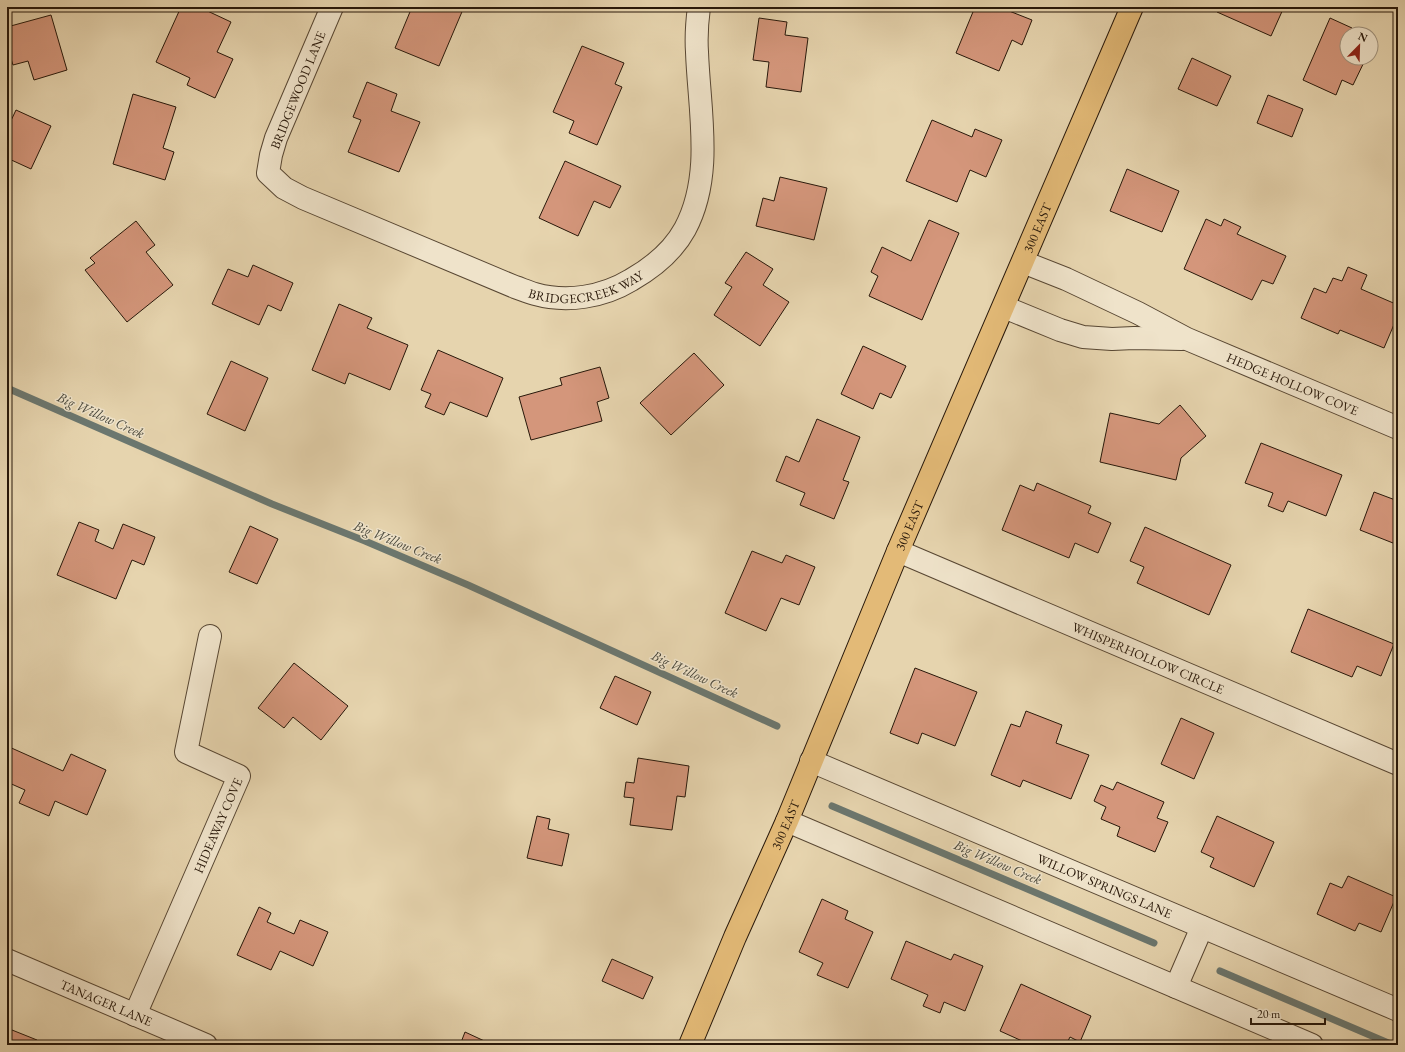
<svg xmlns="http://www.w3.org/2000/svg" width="1405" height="1052" font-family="'EB Garamond',serif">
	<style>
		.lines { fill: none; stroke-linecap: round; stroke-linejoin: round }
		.stream { stroke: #6b776f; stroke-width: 7 }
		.building { fill: #d4967b; stroke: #28180a }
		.minor-casing { stroke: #584733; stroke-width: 24 }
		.major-casing { stroke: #28180a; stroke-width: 24 }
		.minor { stroke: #efe3ca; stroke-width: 22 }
		.major { stroke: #e3ba77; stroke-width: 22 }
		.labels { text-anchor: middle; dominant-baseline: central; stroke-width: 3; stroke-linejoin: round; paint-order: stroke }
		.street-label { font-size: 13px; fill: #28180a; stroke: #efe3ca }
		.water-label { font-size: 14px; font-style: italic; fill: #49483c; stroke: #efe3ca }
	</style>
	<rect width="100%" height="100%" fill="#e6d4ae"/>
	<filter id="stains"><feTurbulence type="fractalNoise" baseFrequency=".005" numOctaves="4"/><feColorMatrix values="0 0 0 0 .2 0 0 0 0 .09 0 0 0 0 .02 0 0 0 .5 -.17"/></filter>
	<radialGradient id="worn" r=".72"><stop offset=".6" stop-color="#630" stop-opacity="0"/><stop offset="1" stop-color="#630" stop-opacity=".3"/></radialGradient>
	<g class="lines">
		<g class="stream">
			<polyline points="7,388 272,504 365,541 468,585 777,726"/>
			<polyline points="832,806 1154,943"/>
			<polyline points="1220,971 1393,1045"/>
		</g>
	</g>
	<g class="building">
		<polygon points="181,7 199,7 231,22 217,52 233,59 215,98 187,85 190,78 156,62"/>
		<polygon points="412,7 464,7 439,66 395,48"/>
		<polygon points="975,7 999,7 1032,20 1022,45 1012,40 999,71 956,53"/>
		<polygon points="1219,7 1284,7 1271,36 1217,12"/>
		<polygon points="51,15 67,70 34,80 28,61 13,65 7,46 7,27"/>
		<polygon points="759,18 787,22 785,35 808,38 801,92 766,87 769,62 753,60"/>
		<polygon points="1330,18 1352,28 1349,34 1347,34 1347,58 1366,58 1353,85 1342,80 1336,95 1303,80"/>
		<polygon points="582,46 624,63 615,84 622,87 597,145 569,133 574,121 553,112"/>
		<polygon points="1192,58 1231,76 1217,106 1178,89"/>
		<polygon points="367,82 397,94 391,111 420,122 399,172 348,152 361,120 353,117"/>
		<polygon points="133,94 176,107 163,148 174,152 165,180 113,164"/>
		<polygon points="1268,95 1303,109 1292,137 1257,123"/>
		<polygon points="16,110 51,126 31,169 7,158 7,129"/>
		<polygon points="932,120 972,137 975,129 1002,140 986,177 970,170 957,202 906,181"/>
		<polygon points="565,161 621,186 610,208 594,201 578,236 539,218"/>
		<polygon points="1127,169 1179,191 1162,232 1110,211"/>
		<polygon points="780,177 827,188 814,240 756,226 763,198 774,201"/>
		<polygon points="1206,219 1221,226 1224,219 1241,227 1237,234 1286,256 1273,284 1262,280 1252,300 1184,269"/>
		<polygon points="929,220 959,233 922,320 869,296 878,276 871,272 882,247 911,261"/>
		<polygon points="136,221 155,245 146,252 173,285 127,322 85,270 95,263 90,258"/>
		<polygon points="746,252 773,269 763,285 789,302 760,346 714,315 732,287 725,283"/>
		<polygon points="253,265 293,283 281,311 268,305 259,325 212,304 228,269 248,277"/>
		<polygon points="1348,267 1367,275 1361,289 1398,305 1398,315 1384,348 1340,330 1338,334 1301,318 1314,288 1326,293 1333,278 1342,281"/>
		<polygon points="339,304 372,318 367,328 408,345 390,390 349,373 345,384 312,370"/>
		<polygon points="863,346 906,366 891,398 880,393 873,409 841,394"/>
		<polygon points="438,350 503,378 487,417 450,402 444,415 425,407 431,394 421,390"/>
		<polygon points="694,353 724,385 671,435 640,403"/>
		<polygon points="231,361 268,378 245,431 207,414"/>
		<polygon points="600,367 609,398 597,402 602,421 531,440 519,397 562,385 560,378"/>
		<polygon points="1180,405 1206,436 1181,458 1176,480 1100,462 1110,413 1159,424"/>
		<polygon points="817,419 860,437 843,480 849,482 834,519 800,505 805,493 776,481 786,456 799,462"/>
		<polygon points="1261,443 1342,475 1326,516 1288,501 1283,512 1268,506 1273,493 1245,483"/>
		<polygon points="1037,483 1091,506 1088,513 1111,523 1098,553 1075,543 1069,558 1002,530 1020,485 1034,491"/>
		<polygon points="1374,492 1398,501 1398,545 1360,530"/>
		<polygon points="79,522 99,530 95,541 113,549 123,524 155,537 144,565 132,560 116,599 57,575"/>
		<polygon points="250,526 278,539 257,584 229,572"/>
		<polygon points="1145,527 1231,565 1209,615 1137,583 1144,567 1130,561"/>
		<polygon points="752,551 782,563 786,555 815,567 799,605 781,598 766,631 725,613"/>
		<polygon points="1308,609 1394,644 1381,676 1357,666 1352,677 1291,652"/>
		<polygon points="294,663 348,706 321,740 293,717 284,728 258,708"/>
		<polygon points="915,668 977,692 955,746 922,733 918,744 890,733"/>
		<polygon points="615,676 651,692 637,725 600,708"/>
		<polygon points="1026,711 1062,725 1056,743 1089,755 1071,799 1023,780 1020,787 991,775 1011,724 1020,727"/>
		<polygon points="1181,718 1214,733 1194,779 1161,764"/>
		<polygon points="7,746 63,771 71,754 106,770 87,815 55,801 49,816 19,803 25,790 7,782"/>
		<polygon points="638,758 689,766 685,797 677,796 672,830 630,825 634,798 624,797 626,782 634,783"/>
		<polygon points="1117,782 1164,802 1157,818 1168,822 1155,852 1117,836 1120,827 1101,819 1106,807 1094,801 1101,785 1113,790"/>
		<polygon points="537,816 550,819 548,829 569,834 562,866 527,858"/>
		<polygon points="1217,816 1274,842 1254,887 1210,867 1214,858 1201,852"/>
		<polygon points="1348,876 1396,897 1381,932 1359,923 1355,931 1317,914 1330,883 1342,888"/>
		<polygon points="822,899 848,911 845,919 873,932 848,988 817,975 823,963 799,952"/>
		<polygon points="259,907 271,913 267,922 294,934 300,920 328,932 313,966 280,951 271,970 237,955"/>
		<polygon points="906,941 951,960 954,954 983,966 965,1011 944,1002 940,1013 923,1006 928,995 891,979"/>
		<polygon points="612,959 653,977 643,999 602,981"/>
		<polygon points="1021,984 1091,1016 1080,1042 1070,1037 1066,1045 1031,1045 1000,1031"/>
		<polygon points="7,1028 37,1040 35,1045 7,1045"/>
		<polygon points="465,1032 493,1045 460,1045"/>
	</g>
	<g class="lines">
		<defs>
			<g id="minor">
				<path id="s1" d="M332,7L276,138L271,155L268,173L284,188L303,198L515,287C521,289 528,292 535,294C567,303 603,297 631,280C652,268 673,251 685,229C714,175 699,110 697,52C696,37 697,22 699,7"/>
				<path id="s2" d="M1023,262L1066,279L1138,313L1187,339L1398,428"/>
				<polyline points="1004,307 1060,330 1083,337 1112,339 1134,338 1182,339"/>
				<path id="s3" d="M898,551L1398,764"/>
				<path id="s4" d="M811,761L1398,1010"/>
				<polyline points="787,821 1312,1045"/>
				<path id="s5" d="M7,960L206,1045"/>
				<polyline points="1176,987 1202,927"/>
				<path id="s6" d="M135,1015L239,776L186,752L210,636"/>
			</g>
			<g id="major">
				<path id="s7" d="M690,1045L735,937L787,821L898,551L1132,7"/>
			</g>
		</defs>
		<use href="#minor" class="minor-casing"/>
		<use href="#major" class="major-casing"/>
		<use href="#minor" class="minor"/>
		<use href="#major" class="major"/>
	</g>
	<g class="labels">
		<g class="street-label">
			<text transform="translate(298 90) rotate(-68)">BRIDGEWOOD LANE</text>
			<text stroke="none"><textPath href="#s7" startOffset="888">300 EAST</textPath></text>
			<text stroke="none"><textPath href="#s1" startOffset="526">BRIDGECREEK WAY</textPath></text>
			<text stroke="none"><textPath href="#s2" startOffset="296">HEDGE HOLLOW COVE</textPath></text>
			<text stroke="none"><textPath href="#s7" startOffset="564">300 EAST</textPath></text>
			<text stroke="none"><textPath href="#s3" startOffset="272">WHISPERHOLLOW CIRCLE</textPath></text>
			<text stroke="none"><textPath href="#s7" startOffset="240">300 EAST</textPath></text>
			<text stroke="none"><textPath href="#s6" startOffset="207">HIDEAWAY COVE</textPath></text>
			<text stroke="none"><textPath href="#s4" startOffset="319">WILLOW SPRINGS LANE</textPath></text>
			<text stroke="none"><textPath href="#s5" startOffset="108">TANAGER LANE</textPath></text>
		</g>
		<g class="water-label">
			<text transform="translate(101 415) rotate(24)">Big Willow Creek</text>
			<text transform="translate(398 542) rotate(22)">Big Willow Creek</text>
			<text transform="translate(695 674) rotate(25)">Big Willow Creek</text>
			<text transform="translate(998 862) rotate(23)">Big Willow Creek</text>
		</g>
	</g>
	<rect width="1405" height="1052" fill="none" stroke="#e6d4ae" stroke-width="24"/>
	<rect x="8" y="8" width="1389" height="1036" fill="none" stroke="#28180a" stroke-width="2"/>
	<rect x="12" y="12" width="1381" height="1028" fill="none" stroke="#28180a"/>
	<g transform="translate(1359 46) rotate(23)"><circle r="19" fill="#efe3ca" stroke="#9f927d"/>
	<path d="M0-3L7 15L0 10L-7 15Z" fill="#8f2418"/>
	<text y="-6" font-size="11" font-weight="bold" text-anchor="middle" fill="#28180a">N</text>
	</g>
	<path d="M1251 1018v6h74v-6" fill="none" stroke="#28180a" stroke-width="2"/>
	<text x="1257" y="1018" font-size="12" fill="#28180a" stroke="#efe3ca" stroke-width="3" paint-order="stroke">20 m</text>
	<rect width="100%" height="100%" filter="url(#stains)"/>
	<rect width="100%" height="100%" fill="url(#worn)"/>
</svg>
